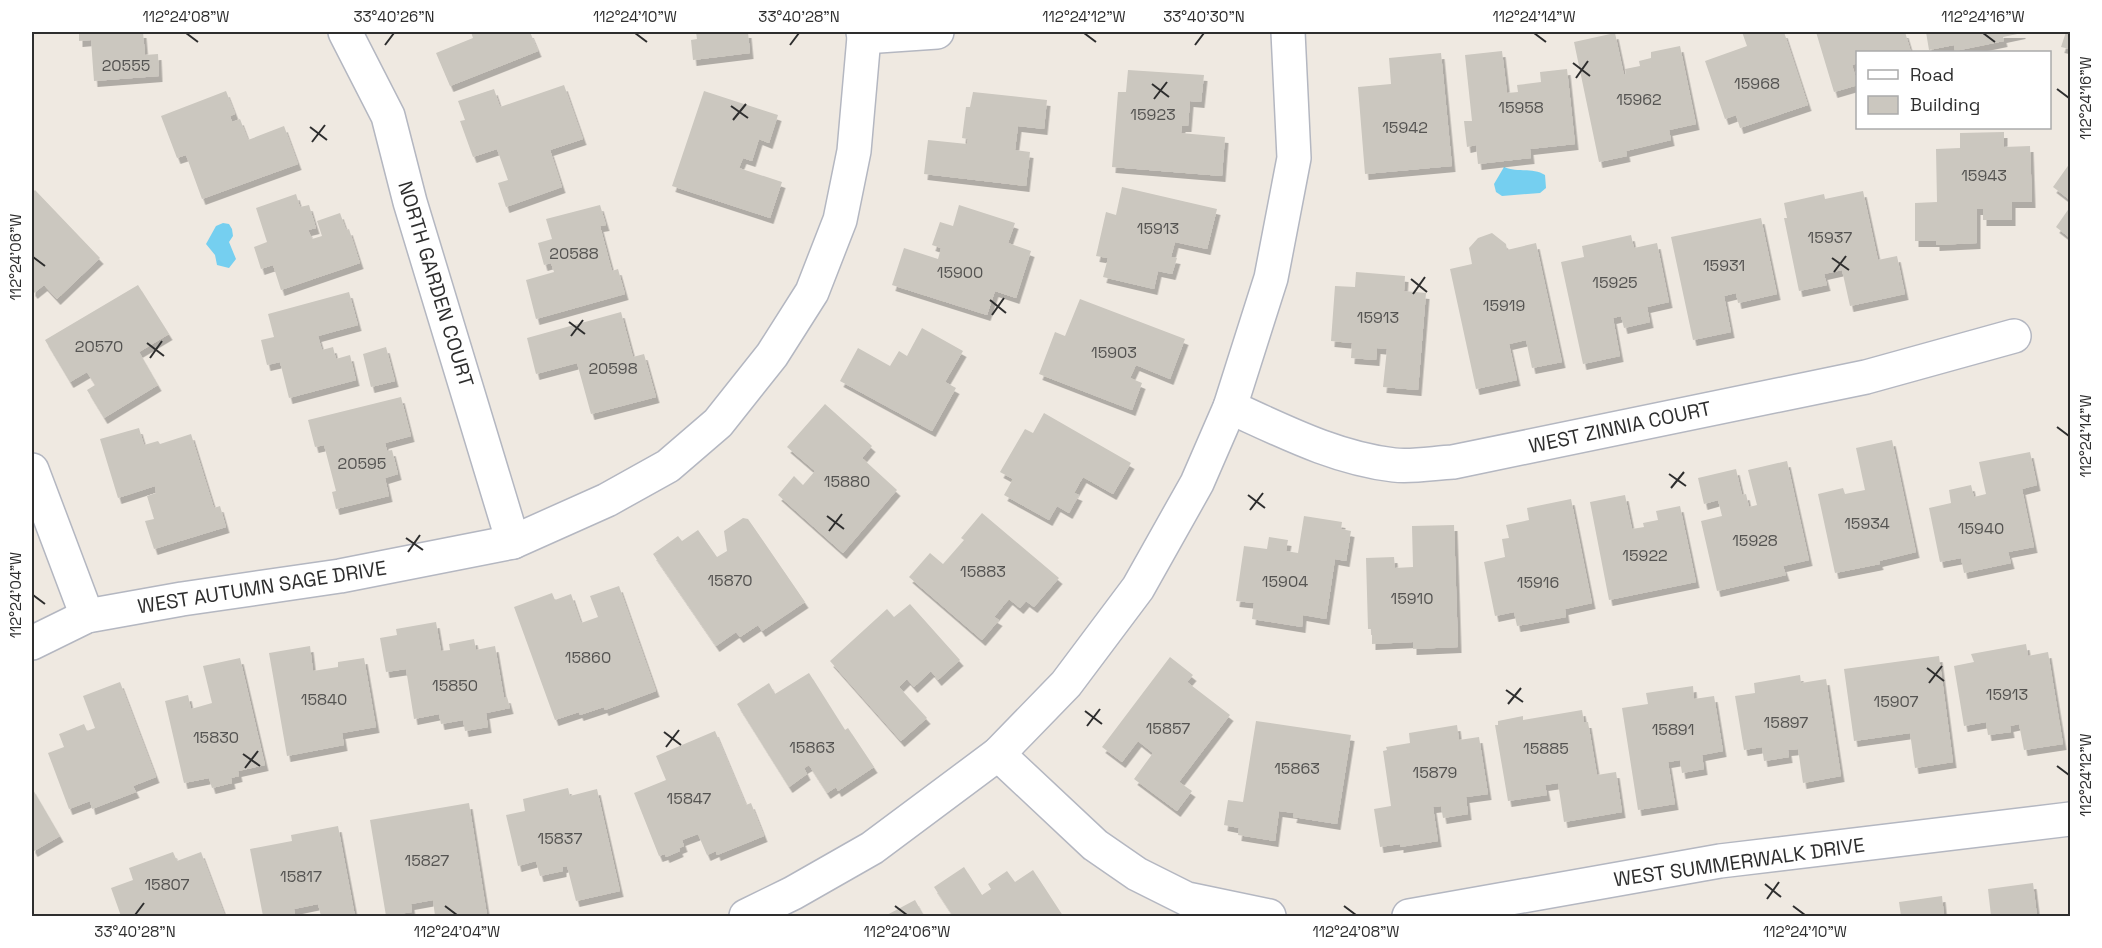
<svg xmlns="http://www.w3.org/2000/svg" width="2102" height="948" font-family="'Space Grotesk',sans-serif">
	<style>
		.water { fill: #75cff0 }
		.building { fill: #cbc7bf; filter: url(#shadow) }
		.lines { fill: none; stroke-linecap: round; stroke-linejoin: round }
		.minor-casing { stroke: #b4b7c1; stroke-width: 36 }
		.minor { stroke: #fff; stroke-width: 33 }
		.ticks { fill: none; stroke: #2e2e2e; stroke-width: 2 }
		.labels { text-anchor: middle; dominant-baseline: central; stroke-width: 5; stroke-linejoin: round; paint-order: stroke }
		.number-label { font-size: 16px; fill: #555452 }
		.street-label { font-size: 20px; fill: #2e2e2e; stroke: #fff }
		.neatline { fill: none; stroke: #2e2e2e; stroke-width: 2 }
		.ticks-label { font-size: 15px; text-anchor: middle; fill: #2e2e2e }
	</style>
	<defs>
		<filter id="shadow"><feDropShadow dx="3.5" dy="6" stdDeviation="0" flood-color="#0004"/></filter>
	</defs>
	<rect width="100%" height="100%" fill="#efe9e1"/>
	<g class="water">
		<path d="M1504,167C1517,173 1533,167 1545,175L1546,188L1540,193L1502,196L1496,192L1494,184Z"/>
		<polygon points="223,223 229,224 232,229 233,236 229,242 236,259 229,268 217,265 215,255 206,244 216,226"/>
	</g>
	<g class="building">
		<polygon points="79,32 143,32 145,55 158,54 159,76 94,81 91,40 79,41"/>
		<polygon points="471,32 530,32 538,51 450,86 436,53 473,38"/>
		<polygon points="696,32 748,32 750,53 693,60 691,40 697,39"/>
		<polygon points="1742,32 1784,32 1808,105 1740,128 1736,115 1725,119 1705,61 1747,46"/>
		<polygon points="1816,32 1905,32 1911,52 1858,52 1858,63 1852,65 1858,85 1834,92"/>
		<polygon points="1926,32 2022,32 2022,33 2003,37 2004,41 1955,51 1954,45 1929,50"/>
		<polygon points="2066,32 2070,32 2070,49 2061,47"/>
		<polygon points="1615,33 1624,75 1626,74 1625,69 1640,66 1639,61 1651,58 1651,52 1680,46 1696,124 1669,130 1671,140 1626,151 1627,156 1599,162 1574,42"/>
		<polygon points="1502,51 1507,93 1518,92 1517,85 1541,82 1540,72 1567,69 1575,144 1530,149 1531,158 1478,164 1476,145 1467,147 1464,121 1472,121 1465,55"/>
		<polygon points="1441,53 1452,166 1365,174 1358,87 1391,84 1389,58"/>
		<polygon points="1128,70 1204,75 1201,102 1190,101 1188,126 1182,126 1181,133 1225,137 1222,176 1112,167 1118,92 1126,92"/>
		<polygon points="564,85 583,139 550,150 562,187 506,207 498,183 508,180 497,149 473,157 460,121 465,120 458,101 494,89 500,107"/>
		<polygon points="226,91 235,114 230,116 232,122 240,119 248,140 284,126 298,164 202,199 186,155 177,158 161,116"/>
		<polygon points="704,91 778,115 769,143 759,139 752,161 743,158 739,168 782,182 770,218 672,186"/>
		<polygon points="973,92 1047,100 1044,129 1018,126 1015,150 1030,152 1026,186 924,174 928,140 967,144 968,139 962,138 966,107 970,107"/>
		<polygon points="2004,132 2004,147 2030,146 2032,202 2012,202 2012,220 1983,220 1983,209 1977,209 1977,243 1936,245 1936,241 1915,241 1915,203 1937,202 1936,149 1960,148 1960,133"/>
		<polygon points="2070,163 2070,200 2053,187"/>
		<polygon points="1122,187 1217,209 1207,249 1175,242 1171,257 1177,258 1172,274 1158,271 1154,289 1103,277 1108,258 1096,256 1106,212 1116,215"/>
		<polygon points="35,190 100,258 57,299 44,285 34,293 32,290 32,193"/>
		<polygon points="1863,191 1878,260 1897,256 1905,294 1850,306 1842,270 1824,274 1827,285 1799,291 1784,218 1787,218 1784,203 1824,194 1825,199"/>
		<polygon points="296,194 300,207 309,205 316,228 308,230 312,239 322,236 317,221 340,213 346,230 349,229 360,263 281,290 273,265 261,269 254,247 267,242 256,208"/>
		<polygon points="600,205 606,225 600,226 612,271 618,269 625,294 536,319 526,280 554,272 551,263 544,265 538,243 552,239 546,219"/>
		<polygon points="959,205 1015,223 1008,243 1031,251 1016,298 995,291 987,315 892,285 904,248 938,259 941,248 932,245 940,222 953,226"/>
		<polygon points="2070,207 2070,238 2056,227"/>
		<polygon points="1761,218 1777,294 1738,303 1736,293 1724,296 1731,332 1693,340 1671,237"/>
		<polygon points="1492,233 1506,244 1507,250 1536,243 1562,362 1532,368 1526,340 1509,344 1517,380 1476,389 1450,269 1472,264 1469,248 1478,238"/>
		<polygon points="1631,235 1634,248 1657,243 1669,302 1647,307 1650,322 1624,328 1621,316 1613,318 1620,356 1583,364 1561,262 1584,257 1582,246"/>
		<polygon points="1356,272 1405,276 1404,291 1426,293 1418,390 1383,387 1387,349 1377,348 1376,360 1351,358 1352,343 1331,341 1335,286 1355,287"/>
		<polygon points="138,285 169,334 139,352 158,385 104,418 87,390 95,385 87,372 70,382 45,340"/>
		<polygon points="349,292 358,325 318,336 322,350 333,347 336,359 350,355 356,380 289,398 280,362 267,365 261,340 274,337 268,314"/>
		<polygon points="1080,299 1185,339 1170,379 1136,365 1130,378 1142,383 1132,410 1039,374 1055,332 1065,336"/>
		<polygon points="621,312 633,357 644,354 656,397 591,414 577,363 536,374 527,338"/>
		<polygon points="922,328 963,351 945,382 956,388 932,431 840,381 858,348 890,366 899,351 907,356"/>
		<polygon points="386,347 395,381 371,387 363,354"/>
		<polygon points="401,397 411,436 385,443 387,451 392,450 398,474 385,478 389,496 336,509 332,492 336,491 324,445 315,447 308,420"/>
		<polygon points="825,404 872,446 862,458 897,490 843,553 778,495 794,476 803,485 815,471 787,447"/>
		<polygon points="1044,413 1131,463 1113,494 1083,477 1074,493 1079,495 1069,513 1057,506 1049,520 1004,495 1013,479 1000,472 1025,429 1033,433"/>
		<polygon points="139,428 144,445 158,441 160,444 191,434 214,508 220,506 226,527 154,549 145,521 154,519 147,496 156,493 155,486 118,498 100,439"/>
		<polygon points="1892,440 1916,552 1879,561 1880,564 1835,573 1818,494 1843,488 1845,494 1865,490 1856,448"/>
		<polygon points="2030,452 2037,485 2022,489 2034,547 2008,552 2011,563 1964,573 1961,558 1940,562 1929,508 1951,503 1949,490 1971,485 1974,497 1986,494 1979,462"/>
		<polygon points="1787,461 1809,560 1783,566 1786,575 1717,591 1701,521 1722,516 1718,500 1704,504 1698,478 1736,469 1742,495 1746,494 1749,507 1757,505 1748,470"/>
		<polygon points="1625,495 1632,529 1644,527 1643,523 1658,520 1656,511 1680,506 1696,582 1609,600 1590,502"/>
		<polygon points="1571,499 1592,603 1565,609 1566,617 1517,626 1514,612 1495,616 1484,562 1505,557 1502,539 1509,538 1506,525 1529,520 1527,508"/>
		<polygon points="982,513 1059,578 1034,607 1026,601 1020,608 1009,599 994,617 999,620 982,640 909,577 930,553 943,564 964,540 961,538"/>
		<polygon points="1304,516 1342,522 1341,529 1351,531 1346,561 1335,559 1326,619 1303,615 1302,627 1252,619 1254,603 1236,601 1244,546 1267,549 1269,537 1288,540 1286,551 1298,553"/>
		<polygon points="743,518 748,519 805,602 762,631 758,625 740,637 736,632 716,646 653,554 678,536 682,541 698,530 717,557 727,551 724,531"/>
		<polygon points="1454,525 1458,647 1413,649 1413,642 1372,644 1372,629 1368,629 1366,558 1394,557 1395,568 1413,567 1412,526"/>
		<polygon points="619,586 656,691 605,710 604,707 580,715 579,712 555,720 514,607 552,593 555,600 571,594 581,623 598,617 590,596"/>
		<polygon points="910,604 960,660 938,680 931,671 914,687 907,679 899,687 927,718 901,741 830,661 887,609 894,617"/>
		<polygon points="436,622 441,651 450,650 449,644 474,639 476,650 495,646 504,698 507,697 510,708 486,713 488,727 465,731 463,720 441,724 439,714 414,719 406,669 386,672 380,638 397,635 396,629"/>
		<polygon points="2026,644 2028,656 2048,652 2063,744 2024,750 2019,724 2010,726 2011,732 1988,735 1986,722 1964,726 1954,666 1974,662 1971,654"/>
		<polygon points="310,646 313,671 338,667 338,662 364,658 376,727 342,733 344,745 287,756 269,653"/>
		<polygon points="1939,656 1953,762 1915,768 1910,733 1854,741 1844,669"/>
		<polygon points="1170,657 1193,675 1187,682 1230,715 1179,782 1192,791 1177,811 1134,779 1153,753 1138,741 1122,762 1102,747"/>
		<polygon points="240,658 265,765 238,771 239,776 231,778 232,783 212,788 209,778 184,783 165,701 188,695 191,709 212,703 203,666"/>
		<polygon points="809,673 845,730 848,728 874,767 838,791 836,787 827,793 809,765 804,768 807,774 789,787 737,704 769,683 775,694"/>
		<polygon points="1800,675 1801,683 1826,679 1841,776 1803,783 1798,749 1788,750 1789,757 1764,761 1762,747 1744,750 1735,696 1755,693 1754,683"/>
		<polygon points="120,682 156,777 133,786 136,792 92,809 90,801 69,809 48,753 64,747 59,734 84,724 87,731 95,728 83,696"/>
		<polygon points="1693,686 1694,699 1714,696 1723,751 1702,755 1704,769 1682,773 1680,760 1668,762 1675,804 1638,810 1622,708 1648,704 1646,693"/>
		<polygon points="1582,710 1584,722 1588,722 1597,775 1616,772 1622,812 1564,822 1558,783 1545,785 1547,795 1508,801 1495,725 1498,725 1498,721 1523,716 1523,720"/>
		<polygon points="1256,721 1351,735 1337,824 1293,817 1294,813 1279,811 1275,841 1238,835 1239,828 1224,825 1228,800 1243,802"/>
		<polygon points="1457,725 1459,740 1479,737 1488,794 1466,797 1468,814 1443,818 1441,806 1433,807 1438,841 1400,847 1400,844 1380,847 1374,809 1391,806 1383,751 1387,750 1386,747 1410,743 1409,733"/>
		<polygon points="715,731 746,805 751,803 764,836 717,855 716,851 707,855 698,834 682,840 684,846 679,848 680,851 666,857 665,854 659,856 634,793 666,780 656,756"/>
		<polygon points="32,788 60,836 34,851 32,847"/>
		<polygon points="568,788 570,796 597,789 620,891 576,901 567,866 563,867 563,871 540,876 536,861 518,866 506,815 525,811 523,799"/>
		<polygon points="469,803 487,915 476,916 435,916 433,900 411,904 412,912 386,916 370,820"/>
		<polygon points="338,826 355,916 321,916 318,904 294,909 295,916 263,916 250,849 292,841 291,835"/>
		<polygon points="173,852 177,861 201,852 225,916 121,916 111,888 133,880 129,868"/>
		<polygon points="964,867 982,895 991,889 988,884 1007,871 1015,882 1033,870 1063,916 953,916 934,887"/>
		<polygon points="2033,883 2037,916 1991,916 1988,889"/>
		<polygon points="1942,896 1944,916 1901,916 1899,902"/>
		<polygon points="915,900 924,916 885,916"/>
	</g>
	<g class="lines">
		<defs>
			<g id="minor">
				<polyline points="345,32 388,116 410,202 513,542"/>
				<polyline points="864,37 937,32"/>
				<path d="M1230,407C1283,431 1335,458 1394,465C1413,467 1434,463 1453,462L1866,377L2014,336"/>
				<polyline points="32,470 87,616"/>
				<polyline points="32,643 87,616 182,599 340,576 513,542 607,500 668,466 718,423 772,355 812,292 840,220 854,151 864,37 863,32"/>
				<polyline points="998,754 1095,845 1137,874 1187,899 1269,916"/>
				<polyline points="746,916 793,893 872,848 998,754 1066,684 1138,588 1197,483 1230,407 1271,278 1294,158 1288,32"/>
				<polyline points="1409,916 1720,861 2070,819"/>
			</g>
		</defs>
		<use href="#minor" class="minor-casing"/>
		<use href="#minor" class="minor"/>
	</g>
	<path class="ticks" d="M186,33L198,42M635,33L647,42M1084,33L1096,42M1534,33L1546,42M1983,33L1995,42M385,45L394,33M790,45L799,33M1195,45L1204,33M1573,63L1590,76M1576,78L1588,61M1152,84L1169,97M2057,89L2069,98M1154,99L1167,82M731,106L748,118M733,120L746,104M310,127L327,140M312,142L325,125M33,257L45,266M1832,258L1849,270M1834,272L1846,256M1411,279L1427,292M1413,294L1425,277M990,300L1006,313M992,315L1004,298M569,322L585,334M571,336L583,320M147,343L164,356M150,358L162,341M2057,427L2069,436M1669,474L1686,486M1671,488L1684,472M1248,495L1265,508M1250,510L1263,493M827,516L844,529M829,531L842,514M406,538L423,550M408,552L420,535M33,595L45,604M1927,668L1944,681M1929,683L1942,666M1506,690L1523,702M1508,704L1521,688M1085,711L1102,724M1087,726L1100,709M664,732L681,745M666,747L679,730M243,754L260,766M2057,766L2069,775M245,768L258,751M1765,884L1781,897M1767,899L1779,882M445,906L457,915M895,906L907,915M1344,906L1356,915M1793,906L1805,915M135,915L144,903"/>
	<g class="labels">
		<g class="number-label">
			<text x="126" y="65">20555</text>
			<text x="1757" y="83">15968</text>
			<text x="1639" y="99">15962</text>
			<text x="1521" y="107">15958</text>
			<text x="1153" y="114">15923</text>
			<text x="1405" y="127">15942</text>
			<text x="1984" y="175">15943</text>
			<text x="1158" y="228">15913</text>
			<text x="1830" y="237">15937</text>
			<text x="574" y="253">20588</text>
			<text x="1724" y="265">15931</text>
			<text x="960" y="272">15900</text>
			<text x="1615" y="282">15925</text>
			<text x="1504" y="305">15919</text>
			<text x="1378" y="317">15913</text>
			<text x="99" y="346">20570</text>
			<text x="1114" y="352">15903</text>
			<text x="613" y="368">20598</text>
			<text x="362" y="463">20595</text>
			<text x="847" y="481">15880</text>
			<text x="1867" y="523">15934</text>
			<text x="1981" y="528">15940</text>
			<text x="1755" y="540">15928</text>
			<text x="1645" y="555">15922</text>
			<text x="983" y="571">15883</text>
			<text x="730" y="580">15870</text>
			<text x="1285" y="581">15904</text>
			<text x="1538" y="582">15916</text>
			<text x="1412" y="598">15910</text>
			<text x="588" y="657">15860</text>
			<text x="455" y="685">15850</text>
			<text x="2007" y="694">15913</text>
			<text x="324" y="699">15840</text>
			<text x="1896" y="701">15907</text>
			<text x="1786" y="722">15897</text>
			<text x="1168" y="728">15857</text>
			<text x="1673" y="729">15891</text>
			<text x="216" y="737">15830</text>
			<text x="812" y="747">15863</text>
			<text x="1546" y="748">15885</text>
			<text x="1297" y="768">15863</text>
			<text x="1435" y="772">15879</text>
			<text x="689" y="798">15847</text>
			<text x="560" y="838">15837</text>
			<text x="427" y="860">15827</text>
			<text x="301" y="876">15817</text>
			<text x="167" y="884">15807</text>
		</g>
		<g class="street-label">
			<text transform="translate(436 284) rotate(73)">NORTH GARDEN COURT</text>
			<text transform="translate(1620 427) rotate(-12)">WEST ZINNIA COURT</text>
			<text transform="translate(262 587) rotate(-9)">WEST AUTUMN SAGE DRIVE</text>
			<text transform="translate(1739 862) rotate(-8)">WEST SUMMERWALK DRIVE</text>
		</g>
	</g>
	<rect width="2102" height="948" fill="none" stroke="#ffffff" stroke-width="66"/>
	<rect x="1856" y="51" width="195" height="78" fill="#ffffff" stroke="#ababab" stroke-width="1.5"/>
	<rect x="1868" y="70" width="30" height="9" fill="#ffffff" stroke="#ababab" stroke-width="1.5"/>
	<text x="1910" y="81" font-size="18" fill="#2e2e2e">Road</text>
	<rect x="1868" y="96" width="30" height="18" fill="#cbc7bf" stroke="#ababab" stroke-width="1.5"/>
	<text x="1910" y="111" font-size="18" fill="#2e2e2e">Building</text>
	<rect x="33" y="33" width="2036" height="882" class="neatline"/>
	<g class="ticks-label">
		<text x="186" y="22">112°24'08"W</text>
		<text x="394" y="22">33°40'26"N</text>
		<text x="635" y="22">112°24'10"W</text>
		<text x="799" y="22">33°40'28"N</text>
		<text x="1084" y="22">112°24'12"W</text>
		<text x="1204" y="22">33°40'30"N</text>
		<text x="1534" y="22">112°24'14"W</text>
		<text x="1983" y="22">112°24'16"W</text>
		<text transform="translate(2086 98) rotate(-90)" y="5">112°24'16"W</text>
		<text transform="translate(16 257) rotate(-90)" y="5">112°24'06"W</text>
		<text transform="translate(2086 436) rotate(-90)" y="5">112°24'14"W</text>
		<text transform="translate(16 595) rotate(-90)" y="5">112°24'04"W</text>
		<text transform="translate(2086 775) rotate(-90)" y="5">112°24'12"W</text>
		<text x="135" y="937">33°40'28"N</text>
		<text x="457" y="937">112°24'04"W</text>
		<text x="907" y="937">112°24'06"W</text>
		<text x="1356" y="937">112°24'08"W</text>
		<text x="1805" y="937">112°24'10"W</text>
	</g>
</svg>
